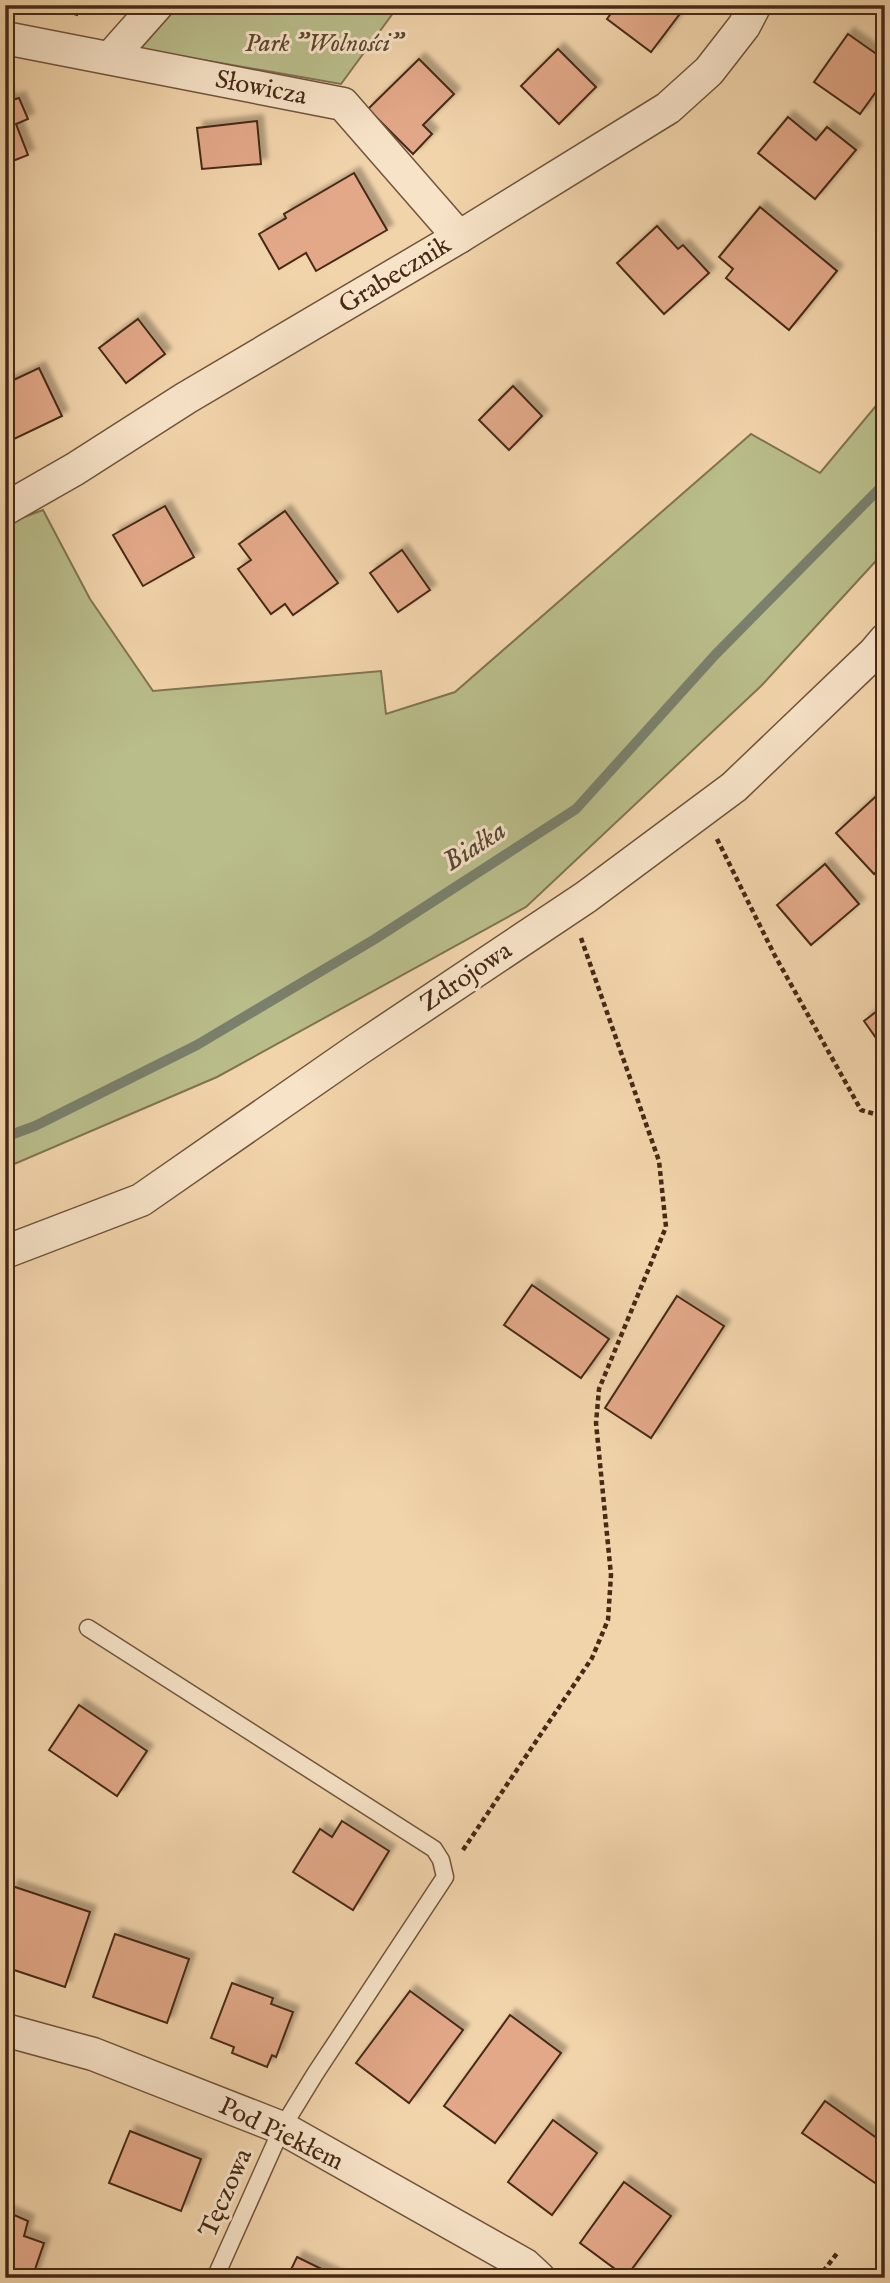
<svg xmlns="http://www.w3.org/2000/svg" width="890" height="2283" font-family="'IM FELL English',serif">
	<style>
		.green { fill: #b9bd8a; stroke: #807450; stroke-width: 2 }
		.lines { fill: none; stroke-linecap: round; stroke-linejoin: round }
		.stream { stroke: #7a806c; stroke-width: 10 }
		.building { fill: #e2a888; stroke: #462a16; stroke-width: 2; filter: url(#shadow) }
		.service-casing { stroke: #71543b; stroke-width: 19 }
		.minor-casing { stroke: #71543b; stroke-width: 35 }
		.path { stroke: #462a16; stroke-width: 4.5; stroke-dasharray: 5 3.5; stroke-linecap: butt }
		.service { stroke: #f7e3c8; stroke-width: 16 }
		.minor { stroke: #f7e3c8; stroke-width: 32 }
		.labels { text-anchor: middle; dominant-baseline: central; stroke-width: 6; stroke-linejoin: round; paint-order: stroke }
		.park-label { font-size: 26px; font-style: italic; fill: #5d472d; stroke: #f7e3c8 }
		.street-label { font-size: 26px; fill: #462a16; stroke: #f7e3c8 }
		.water-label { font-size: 28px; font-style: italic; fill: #574733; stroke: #f7e3c8 }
	</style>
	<defs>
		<filter id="shadow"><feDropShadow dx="6" dy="-6" stdDeviation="2" flood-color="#0004"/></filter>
	</defs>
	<rect width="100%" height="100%" fill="#f2d4ab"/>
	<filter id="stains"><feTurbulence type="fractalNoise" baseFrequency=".00286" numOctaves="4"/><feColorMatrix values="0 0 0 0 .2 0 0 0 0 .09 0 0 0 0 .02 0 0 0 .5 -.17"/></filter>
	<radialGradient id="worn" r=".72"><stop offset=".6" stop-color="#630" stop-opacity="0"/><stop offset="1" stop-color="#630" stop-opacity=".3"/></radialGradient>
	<g class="green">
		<polygon points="179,5 399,5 341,84 140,49"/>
		<polygon points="885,395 885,551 761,686 526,907 217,1077 5,1168 5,524 43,510 90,599 153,691 381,671 386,714 455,692 751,434 820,473"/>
	</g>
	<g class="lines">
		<polyline class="stream" points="5,1137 35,1126 197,1045 375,939 576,809 715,655 885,483"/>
	</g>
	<g class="building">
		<polygon points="44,5 80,5 77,15"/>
		<polygon points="617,5 683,5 685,7 651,52 607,19"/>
		<polygon points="848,34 885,60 885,79 860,114 814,82"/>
		<polygon points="558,49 596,87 559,124 521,86"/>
		<polygon points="419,59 454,94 423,125 432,134 413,154 368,109"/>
		<polygon points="5,91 9,101 19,98 28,119 16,124 28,155 5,164"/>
		<polygon points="788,117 816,140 827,127 856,150 815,199 758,153"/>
		<polygon points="257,121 261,164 202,169 197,128"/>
		<polygon points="354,173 387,230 316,271 306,253 279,269 259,234 286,218 284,214"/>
		<polygon points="760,207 837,271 789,330 726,278 733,269 719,257"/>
		<polygon points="657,226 678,249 683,245 709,273 664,314 617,263"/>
		<polygon points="138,319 165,354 126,383 99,348"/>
		<polygon points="39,368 62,416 12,440 5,425 5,384"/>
		<polygon points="513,386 542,416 509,450 479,420"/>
		<polygon points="165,506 194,557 143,586 113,535"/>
		<polygon points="285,511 338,583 293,615 285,604 271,614 238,569 251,560 239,544"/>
		<polygon points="402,550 430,590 398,612 370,573"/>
		<polygon points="885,788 885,864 874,874 836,833"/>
		<polygon points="825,864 859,904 811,945 777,905"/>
		<polygon points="885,1005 885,1056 881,1050 883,1048 864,1021"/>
		<polygon points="532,1285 609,1339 581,1378 504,1325"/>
		<polygon points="677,1296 724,1326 651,1438 605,1408"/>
		<polygon points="79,1705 147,1751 117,1796 49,1750"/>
		<polygon points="342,1821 389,1851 353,1910 293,1872 320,1829 332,1837"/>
		<polygon points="12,1886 90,1912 65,1987 5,1967 5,1906"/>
		<polygon points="115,1934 189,1959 167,2023 93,1997"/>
		<polygon points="232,1983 273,1998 271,2004 293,2012 276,2057 272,2055 267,2067 232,2053 234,2047 211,2038"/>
		<polygon points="410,1991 463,2030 409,2103 356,2063"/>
		<polygon points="510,2015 561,2053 495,2143 444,2106"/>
		<polygon points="825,2101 885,2144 885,2177 878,2185 802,2133"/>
		<polygon points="553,2120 597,2153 552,2215 508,2182"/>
		<polygon points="130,2131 201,2159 181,2211 109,2183"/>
		<polygon points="624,2182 671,2216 626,2277 580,2243"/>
		<polygon points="5,2211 28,2221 24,2236 44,2243 32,2278 5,2278"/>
		<polygon points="297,2257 340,2278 287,2278"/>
	</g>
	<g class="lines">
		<defs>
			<polyline id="service" points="88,1628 434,1849 441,1860 445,1877 315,2074 282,2128 215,2278"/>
			<g id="minor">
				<polyline points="5,38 343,104 459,237"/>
				<polyline points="110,58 157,5"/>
				<polyline points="5,509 75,469 186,398 459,237 668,108 709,71 744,26 755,5"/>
				<polyline points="5,1252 141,1200 357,1050 586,897 734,787 874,653 885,640"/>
				<polyline points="5,2030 93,2054 282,2128 525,2265 539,2278"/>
			</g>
		</defs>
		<use href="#service" class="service-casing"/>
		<use href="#minor" class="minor-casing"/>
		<g class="path">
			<polyline points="717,839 774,954 861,1110 885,1117"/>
			<polyline points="463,1850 592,1658 608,1620 611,1575 596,1423 599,1389 666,1227 659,1161 581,938"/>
			<polyline points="818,2278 838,2252"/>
		</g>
		<use href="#service" class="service"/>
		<use href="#minor" class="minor"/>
	</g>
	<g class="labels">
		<g class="park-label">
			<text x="324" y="43">Park "Wolności"</text>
		</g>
		<g class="street-label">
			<text transform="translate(261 88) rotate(11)">Słowicza</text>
			<text transform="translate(395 275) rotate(-31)">Grabecznik</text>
			<text transform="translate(466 977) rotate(-34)">Zdrojowa</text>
			<text transform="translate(281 2134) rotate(26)">Pod Piekłem</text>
			<text transform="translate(226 2193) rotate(-66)">Tęczowa</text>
		</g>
		<g class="water-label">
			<text transform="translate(475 847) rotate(-33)">Białka</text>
		</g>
	</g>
	<rect width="890" height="2283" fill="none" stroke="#f2d4ab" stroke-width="28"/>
	<rect x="7" y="7" width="876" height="2269" fill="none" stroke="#462a16" stroke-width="3.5"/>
	<rect x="14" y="14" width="862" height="2255" fill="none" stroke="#462a16" stroke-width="2"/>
	<rect width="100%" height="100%" filter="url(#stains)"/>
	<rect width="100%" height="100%" fill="url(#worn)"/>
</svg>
